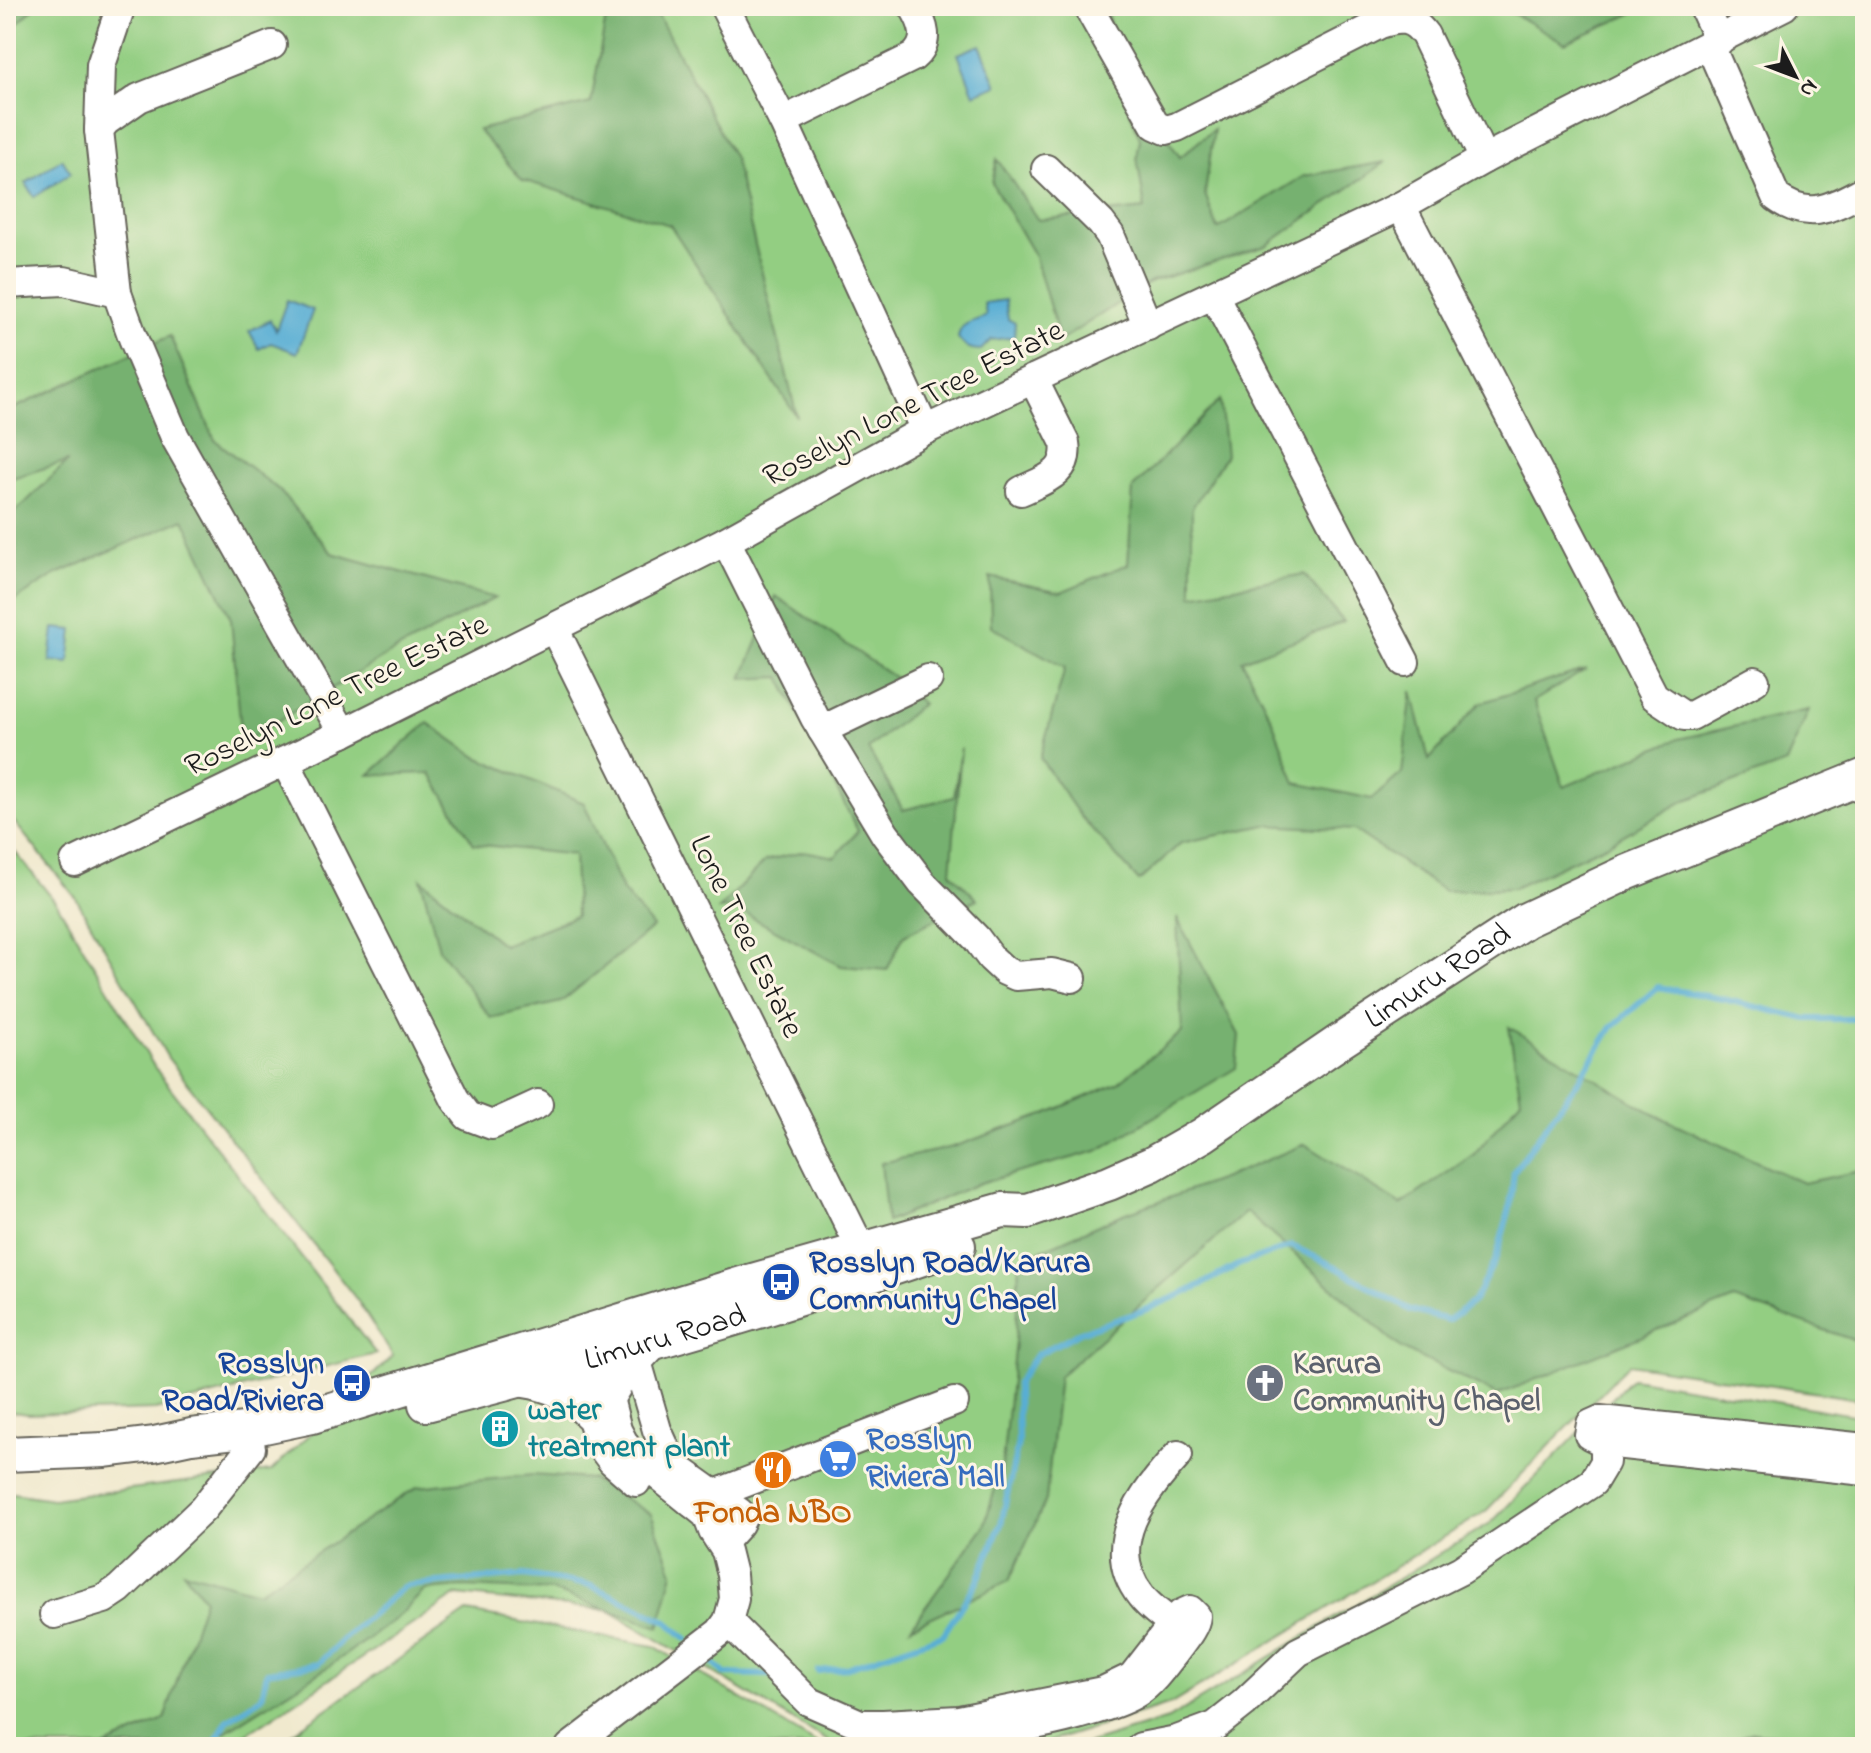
<svg xmlns="http://www.w3.org/2000/svg" width="1871" height="1753" font-family="'Indie Flower',sans-serif">
	<style>
		.green { fill: #93ce82; stroke: #58754f; stroke-width: 2 }
		.forest { fill: #76b170; stroke: #496646; stroke-width: 2 }
		.water { fill: #58aed4; stroke: #3a6578; stroke-width: 2 }
		.lines { fill: none; stroke-linecap: round; stroke-linejoin: round }
		.stream { stroke: #58aed4; stroke-width: 6 }
		.minor-casing { stroke: #66645a; stroke-width: 32 }
		.major-casing { stroke: #66645a; stroke-width: 38 }
		.minor { stroke: #fff; stroke-width: 28 }
		.major { stroke: #fff; stroke-width: 34 }
		.labels { text-anchor: middle; dominant-baseline: central; stroke-width: 6; stroke-linejoin: round; paint-order: stroke }
		.street-label { font-size: 32px; fill: #1c1c1c; stroke: #fcf5e5 }
		.transit-label { font-size: 32px; font-weight: bold; fill: #164399; stroke: #fcf5e5; text-anchor: start }
		.worship-label { font-size: 32px; font-weight: bold; fill: #5b616d; stroke: #fcf5e5; text-anchor: start }
		.culture-label { font-size: 32px; font-weight: bold; fill: #0d838f; stroke: #fcf5e5; text-anchor: start }
		.shop-label { font-size: 32px; font-weight: bold; fill: #366cbe; stroke: #fcf5e5; text-anchor: start }
		.food-label { font-size: 32px; font-weight: bold; fill: #c56008; stroke: #fcf5e5 }
	</style>
	<rect width="100%" height="100%" fill="#fcf5e5"/>
	<filter id="ink" filterUnits="userSpaceOnUse"><feTurbulence type="fractalNoise" baseFrequency=".0125" numOctaves="2"/><feDisplacementMap in="SourceGraphic" scale="16" xChannelSelector="R" yChannelSelector="G"/><feConvolveMatrix kernelMatrix="1 2 1 2 8 2 1 2 1" color-interpolation-filters="sRGB"/></filter>
	<filter id="wash" filterUnits="userSpaceOnUse"><feTurbulence type="fractalNoise" baseFrequency=".006" numOctaves="4" result="noise"/><feDisplacementMap in="SourceGraphic" scale="32" xChannelSelector="R" yChannelSelector="G"/><feGaussianBlur stdDeviation="1.8" result="paint"/><feColorMatrix in="noise" values="0 0 0 0 0 0 0 0 0 0 0 0 0 0 0 0 0 1.4 0 .05"/><feComposite in="paint" operator="in"/></filter>
	<g filter="url(#wash)">
		<rect width="100%" height="100%" fill="#f0e9ce"/>
		<g class="green">
			<polygon points="6,6 1865,6 1865,1400 1629,1364 1485,1512 1171,1704 1032,1747 838,1747 608,1610 457,1595 227,1747 6,1747 6,1492 52,1499 271,1471 393,1356 357,1300 168,1058 76,898 6,812"/>
			<polygon points="6,841 58,905 155,1068 376,1354 155,1410 28,1414 6,1411"/>
			<polygon points="1632,1378 1865,1417 1865,1747 1077,1747 1168,1719 1492,1522"/>
			<polygon points="467,1612 654,1646 822,1747 272,1747"/>
		</g>
		<g class="forest">
			<polygon points="8,6 36,6 6,35 6,7"/>
			<polygon points="608,6 653,6 734,158 797,417 670,225 522,180 478,130 591,103"/>
			<polygon points="1075,6 1105,6 1125,79 1180,157 1214,129 1205,194 1218,229 1304,176 1386,162 1266,246 1151,282 1060,341 1035,257 992,183 997,159 1038,220 1145,209 1137,157 1140,139 1099,26"/>
			<polygon points="1500,6 1649,6 1565,43"/>
			<polygon points="170,336 215,440 279,490 332,553 495,598 387,655 242,743 231,619 184,519 55,575 6,606 6,517 23,505 68,461 6,480 6,412"/>
			<polygon points="1220,400 1226,455 1192,508 1192,595 1304,574 1344,622 1242,660 1272,720 1296,783 1372,799 1402,773 1412,691 1429,760 1480,703 1587,669 1534,701 1564,787 1678,739 1809,710 1786,763 1684,801 1606,845 1514,888 1444,891 1354,830 1266,825 1181,843 1139,881 1080,816 1040,758 1065,668 991,626 990,577 1061,592 1128,564 1133,488"/>
			<polygon points="776,596 901,682 922,704 868,749 903,810 954,797 961,748 951,873 977,899 904,935 887,970 841,966 733,907 719,909 765,861 804,851 835,857 858,831 780,677 742,679"/>
			<polygon points="428,723 477,757 584,803 622,890 653,927 561,1002 491,1018 439,949 421,879 503,945 576,916 574,855 474,844 430,773 369,775"/>
			<polygon points="1177,918 1239,1035 1236,1068 1097,1151 980,1183 887,1222 881,1163 953,1147 1041,1116 1118,1083 1182,1032"/>
			<polygon points="1509,1027 1654,1114 1803,1183 1865,1170 1865,1344 1734,1299 1497,1395 1401,1348 1246,1212 1059,1376 1046,1500 1009,1581 911,1627 984,1526 1002,1465 1016,1331 1019,1260 1121,1215 1224,1178 1305,1144 1401,1205 1474,1154 1521,1099"/>
			<polygon points="532,1475 591,1479 651,1514 673,1572 659,1627 552,1591 463,1587 425,1590 397,1618 328,1667 201,1747 104,1747 164,1720 204,1599 183,1571 258,1592 417,1487"/>
			<polygon points="1753,1732 1829,1740 1865,1734 1865,1747 1713,1747"/>
		</g>
		<g class="water">
			<polygon points="980,45 997,85 974,94 958,54"/>
			<polygon points="62,159 71,173 34,197 26,183"/>
			<polygon points="287,300 313,310 297,353 271,343 259,349 249,331 270,320 276,330"/>
			<path d="M1005,300L1008,319L1015,323L1014,337L991,340L981,350C970,350 965,347 958,338C960,321 973,323 986,316L984,303Z"/>
			<polygon points="54,628 73,630 69,663 50,661"/>
		</g>
		<g class="lines">
			<g class="stream">
				<polyline points="710,1660 725,1674 770,1675"/>
				<polyline points="818,1671 846,1668 943,1635 978,1580 1001,1524 1018,1443 1017,1383 1036,1355 1080,1332 1142,1311 1189,1291 1238,1265 1292,1246 1330,1264 1410,1310 1448,1320 1474,1301 1496,1258 1510,1208 1514,1171 1581,1077 1612,1027 1658,987 1723,999 1807,1019 1865,1019"/>
				<polyline points="212,1747 227,1721 262,1697 267,1672 318,1664 348,1634 405,1586 524,1575 590,1585 666,1621 687,1639"/>
			</g>
		</g>
	</g>
	<g filter="url(#ink)">
		<g class="lines">
			<defs>
				<g id="minor">
					<polyline points="724,6 783,121 925,430"/>
					<polyline points="1703,6 1719,41"/>
					<path d="M1092,14L1155,125L1166,130L1177,127L1380,24C1400,17 1412,17 1425,35L1484,159"/>
					<polyline points="272,45 139,98 106,121 99,130 117,293 133,338 175,437 343,733"/>
					<path d="M1710,46L1776,197C1810,222 1832,207 1865,190"/>
					<path d="M783,121L913,57C931,42 924,24 913,6"/>
					<polyline points="99,130 101,65 121,6"/>
					<polyline points="1046,169 1101,223 1110,235 1148,326"/>
					<polyline points="1401,206 1654,696 1684,716 1691,716 1755,681"/>
					<polyline points="6,284 64,281 117,293"/>
					<polyline points="1214,295 1405,662"/>
					<path d="M1021,491C1043,480 1070,474 1065,443L1033,379"/>
					<polyline points="726,541 815,718 885,834 922,883 976,938 991,958 1005,971 1016,976 1052,973 1072,978"/>
					<polyline points="554,628 871,1269"/>
					<polyline points="822,730 928,679"/>
					<polyline points="285,761 455,1099 468,1116 492,1125 538,1104"/>
					<polyline points="75,862 343,733 623,593 726,541 925,430 1401,206 1484,159 1784,6"/>
					<polyline points="569,1344 600,1445 612,1461 636,1482"/>
					<polyline points="636,1358 657,1430 673,1465 740,1513 742,1518 739,1524 722,1543"/>
					<polyline points="1865,1448 1600,1420 1591,1424 1589,1435 1605,1443 1865,1471"/>
					<polyline points="692,1503 954,1402"/>
					<polyline points="54,1614 104,1599 119,1589 203,1509 251,1448"/>
					<path d="M728,1621L808,1701L860,1724H883L959,1720L1103,1691L1132,1677L1181,1614L1190,1610L1196,1616C1195,1628 1182,1642 1175,1652C1164,1666 1152,1683 1138,1692C1102,1716 959,1744 918,1736C906,1734 894,1728 883,1724"/>
					<path d="M1173,1625C1163,1616 1149,1607 1141,1596C1101,1545 1144,1493 1178,1455"/>
					<polyline points="570,1747 720,1632 728,1621 734,1599 732,1575 726,1551 713,1531 707,1515 628,1451 617,1430 603,1374"/>
					<polyline points="1141,1747 1177,1740 1215,1726 1244,1703 1298,1652 1461,1570 1593,1482 1605,1462 1605,1443"/>
				</g>
				<g id="major">
					<path d="M524,1380C551,1384 571,1393 590,1413"/>
					<polyline points="609,1394 620,1376 650,1344"/>
					<path id="s1" d="M426,1404C605,1359 783,1306 958,1246"/>
					<path id="s2" d="M6,1454L105,1450L154,1444L191,1436L245,1430L312,1416L742,1284L1003,1210L1028,1211L1109,1183L1152,1164L1203,1135L1339,1042L1526,920L1626,873L1865,776"/>
				</g>
			</defs>
			<use href="#minor" class="minor-casing"/>
			<use href="#major" class="major-casing"/>
			<use href="#minor" class="minor"/>
			<use href="#major" class="major"/>
		</g>
	</g>
	<defs>
		<symbol id="bus-disc" viewBox="-11 -11 22 22"><circle r="9.5" fill="#1a4fb4" stroke="#fcf5e5"/><path d="M-5-6H5V4H4V6H2V4H-2V6H-4V4H-5ZM-3.5-4V0h7V-4ZM-3.5 1.2v1.5H-2V1.2ZM2 1.2v1.5H3.5V1.2Z" fill="#fff"/></symbol>
		<symbol id="church-disc" viewBox="-11 -11 22 22"><circle r="9.5" fill="#6b7280" stroke="#fcf5e5"/><path d="M-1.2-6h2.4v3.5h3.3v2.4h-3.3V6h-2.4V-.1h-3.3v-2.4h3.3Z" fill="#fff"/></symbol>
		<symbol id="building-disc" viewBox="-11 -11 22 22"><circle r="9.5" fill="#0f9aa8" stroke="#fcf5e5"/><path d="M-4-6H4V6H1V3H-1V6H-4ZM-2.5-4.3h1.7v1.8h-1.7ZM.8-4.3h1.7v1.8H.8ZM-2.5-1h1.7V.8h-1.7ZM.8-1h1.7V.8H.8Z" fill="#fff"/></symbol>
		<symbol id="supermarket-disc" viewBox="-11 -11 22 22"><circle r="9.5" fill="#3f7fe0" stroke="#fcf5e5"/><path d="M-6-5.5h2.5l.6 2H6L4.5 2H-2.5L-4.4-4H-6ZM-1.5 3.2a1.3 1.3 0 1 0 .1 0ZM3 3.2a1.3 1.3 0 1 0 .1 0Z" fill="#fff"/></symbol>
		<symbol id="restaurant-disc" viewBox="-11 -11 22 22"><circle r="9.5" fill="#e8710a" stroke="#fcf5e5"/><path d="M-5-6h1v4h1v-4h1v4h1v-4h1v5L-1.5 .5V6h-2V.5L-5-1ZM5-6V6H3V1.5H1.5Q1.5-4 5-6Z" fill="#fff"/></symbol>
	</defs>
	<g fill-rule="evenodd">
		<use href="#bus-disc" x="759" y="1260" width="44" height="44"/>
		<use href="#bus-disc" x="330" y="1361" width="44" height="44"/>
		<use href="#church-disc" x="1243" y="1361" width="44" height="44"/>
		<use href="#building-disc" x="478" y="1407" width="44" height="44"/>
		<use href="#supermarket-disc" x="816" y="1437" width="44" height="44"/>
		<use href="#restaurant-disc" x="751" y="1448" width="44" height="44"/>
	</g>
	<g class="labels">
		<g class="street-label">
			<text transform="translate(914 405) rotate(-27)">Roselyn Lone Tree Estate</text>
			<text transform="translate(337 697) rotate(-26)">Roselyn Lone Tree Estate</text>
			<text transform="translate(745 937) rotate(64)">Lone Tree Estate</text>
			<text stroke="none"><textPath href="#s2" startOffset="1530">Limuru Road</textPath></text>
			<text stroke="none"><textPath href="#s1" startOffset="248">Limuru Road</textPath></text>
		</g>
		<g class="transit-label">
			<text x="809" y="1264">Rosslyn Road/Karura<tspan x="809" dy="37">Community Chapel</tspan></text>
			<text x="324" y="1365" text-anchor="end">Rosslyn<tspan x="324" dy="37">Road/Riviera</tspan></text>
		</g>
		<g class="worship-label">
			<text x="1293" y="1365">Karura<tspan x="1293" dy="37">Community Chapel</tspan></text>
		</g>
		<g class="culture-label">
			<text x="528" y="1411">water<tspan x="528" dy="37">treatment plant</tspan></text>
		</g>
		<g class="shop-label">
			<text x="866" y="1441">Rosslyn<tspan x="866" dy="37">Riviera Mall</tspan></text>
		</g>
		<g class="food-label">
			<text x="773" y="1514">Fonda NBO</text>
		</g>
	</g>
	<rect width="1871" height="1753" fill="none" stroke="#fcf5e5" stroke-width="32"/>
	<g transform="translate(1795 76) rotate(132)" stroke="#fcf5e5" stroke-width="6" paint-order="stroke">
	<path d="M0-6L14 30L0 20L-14 30Z" fill="#1c1c1c"/>
	<text y="-12" font-size="22" font-weight="bold" text-anchor="middle" fill="#1c1c1c">N</text>
	</g>
</svg>
